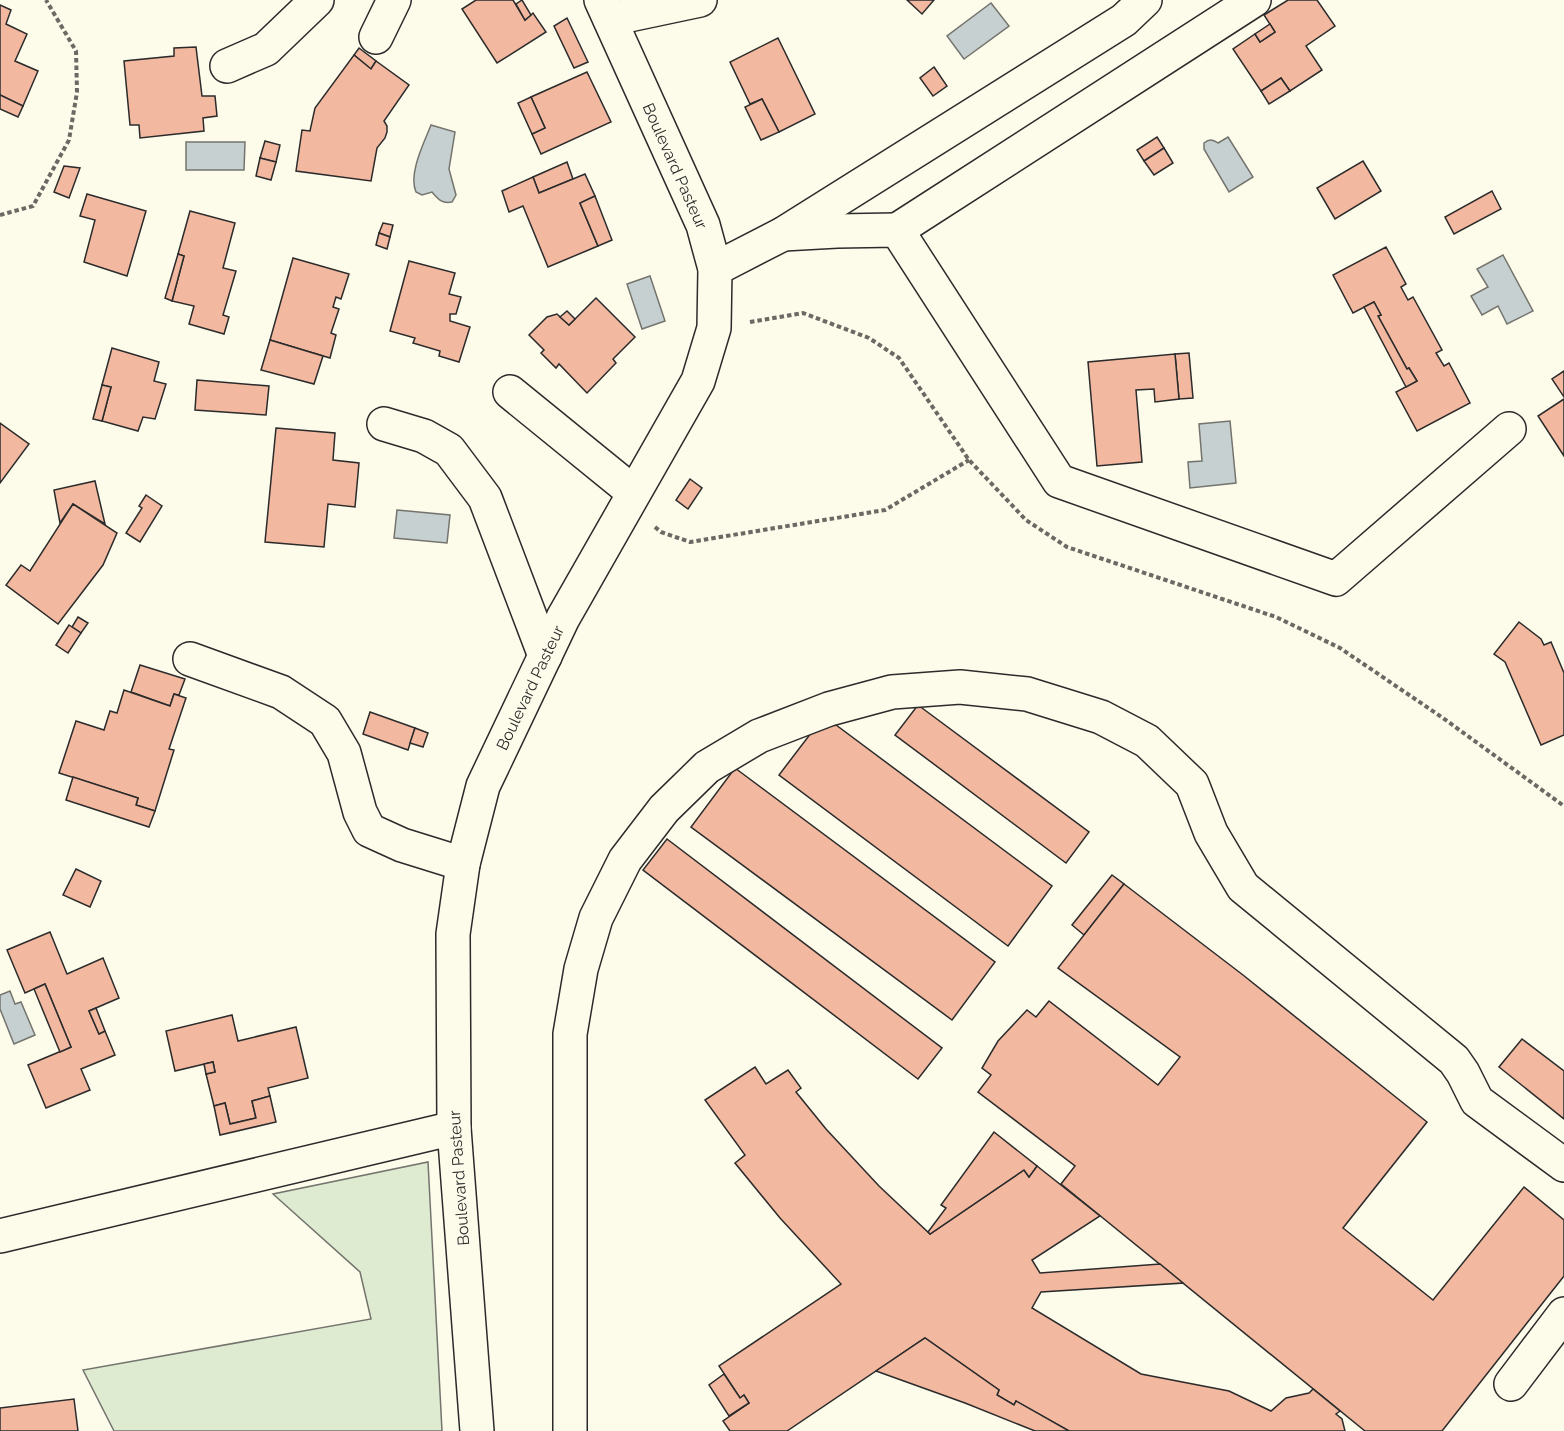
<svg xmlns="http://www.w3.org/2000/svg" width="1564" height="1431" font-family="Raleway,sans-serif">
	<style>
		.green { fill: #deebd1; stroke: #74746e; stroke-width: 1.5 }
		.water { fill: #c7d0d0; stroke: #74746e; stroke-width: 1.5 }
		.building { fill: #f2b8a0; stroke: #2b2b2b; stroke-width: 1.5 }
		.lines { fill: none; stroke-linecap: round; stroke-linejoin: round }
		.minor-casing { stroke: #2b2b2b; stroke-width: 36 }
		.path { stroke: #6a6964; stroke-width: 4; stroke-dasharray: 4.5 3; stroke-linecap: butt }
		.minor { stroke: #fdfbea; stroke-width: 33 }
		.labels { text-anchor: middle; dominant-baseline: central; stroke-width: 4.5; stroke-linejoin: round; paint-order: stroke }
		.street-label { font-size: 16px; fill: #2b2b2b; stroke: #fdfbea }
	</style>
	<rect width="100%" height="100%" fill="#fdfbea"/>
	<polygon class="green" points="428,1162 442,1431 114,1431 83,1370 371,1319 360,1272 273,1194"/>
	<g class="water">
		<polygon points="991,3 1009,26 964,59 947,36"/>
		<path d="M431,125L455,132L449,169L456,195L452,202C442,204 439,200 432,192L422,195L416,192C408,174 424,143 431,125Z"/>
		<path d="M1228,137L1253,177L1229,192L1204,149V143C1209,139 1212,139 1218,143Z"/>
		<polygon points="186,142 245,142 244,170 186,170"/>
		<polygon points="1503,255 1533,311 1507,324 1498,306 1482,315 1471,296 1488,287 1477,269"/>
		<polygon points="650,276 665,321 642,329 627,284"/>
		<polygon points="1230,421 1236,483 1190,488 1188,462 1202,461 1199,424"/>
		<polygon points="397,510 450,515 447,543 394,538"/>
		<polygon points="10,991 15,1004 21,1002 35,1035 14,1044 0,1009 0,995"/>
	</g>
	<g class="building">
		<polygon points="476,0 513,0 525,20 533,13 546,32 497,63 462,9"/>
		<polygon points="522,0 531,15 525,20 516,4"/>
		<polygon points="907,0 934,0 922,14"/>
		<polygon points="1288,0 1317,0 1335,26 1306,46 1322,70 1290,91 1281,78 1261,91 1233,49 1255,34 1260,42 1275,32 1264,15"/>
		<polygon points="0,5 11,10 6,24 27,34 15,61 38,71 23,106 0,95"/>
		<polygon points="567,18 588,62 574,68 554,26"/>
		<polygon points="1270,24 1275,32 1260,42 1255,34"/>
		<polygon points="778,38 815,114 779,132 762,99 750,104 730,62"/>
		<polygon points="196,47 202,96 215,96 217,116 203,118 204,131 140,138 139,125 130,125 124,61 174,56 174,48"/>
		<polygon points="359,48 376,61 371,69 354,55"/>
		<polygon points="354,55 371,69 376,61 409,85 384,121 387,126 387,132 385,138 377,148 371,181 296,171 302,130 310,131 315,108"/>
		<polygon points="934,67 947,86 933,96 920,78"/>
		<polygon points="587,72 611,122 541,154 532,134 545,128 531,97"/>
		<polygon points="1281,78 1290,91 1269,104 1261,91"/>
		<polygon points="0,95 23,106 18,117 0,109"/>
		<polygon points="531,97 545,128 532,134 518,103"/>
		<polygon points="762,99 779,132 761,140 745,107"/>
		<polygon points="1157,137 1164,148 1144,161 1137,150"/>
		<polygon points="265,141 280,145 276,162 260,158"/>
		<polygon points="1164,148 1173,163 1154,175 1144,161"/>
		<polygon points="260,158 276,162 271,180 256,176"/>
		<polygon points="1363,161 1381,191 1335,219 1317,188"/>
		<polygon points="567,162 573,179 539,193 533,177"/>
		<polygon points="64,166 80,168 69,198 54,192"/>
		<polygon points="585,174 595,196 580,203 598,246 548,267 523,206 509,212 502,191 533,177 539,193"/>
		<polygon points="1492,191 1501,209 1454,234 1445,217"/>
		<polygon points="87,194 146,211 127,276 84,262 95,220 80,216"/>
		<polygon points="595,196 612,240 598,246 580,203"/>
		<polygon points="190,211 235,223 223,268 236,271 223,315 229,317 224,334 189,324 194,306 172,301 184,256 178,254"/>
		<polygon points="383,223 393,225 390,237 379,233"/>
		<polygon points="379,233 390,237 387,249 376,245"/>
		<polygon points="1386,247 1406,284 1401,287 1408,300 1413,297 1442,350 1436,353 1444,366 1449,363 1470,403 1417,431 1396,392 1417,381 1409,368 1407,369 1378,316 1381,315 1374,302 1353,313 1333,275"/>
		<polygon points="178,254 184,256 172,301 165,298"/>
		<polygon points="293,258 349,274 341,299 336,297 333,307 339,309 331,333 336,335 330,358 270,340"/>
		<polygon points="409,261 455,273 449,294 461,297 456,314 450,314 450,321 470,327 459,362 439,356 440,351 413,343 415,338 390,331"/>
		<polygon points="596,298 635,337 613,359 616,363 587,393 559,364 556,368 541,353 544,350 529,335 547,317 557,314 569,325"/>
		<polygon points="1374,302 1381,315 1378,316 1407,369 1409,368 1417,381 1406,387 1364,307"/>
		<polygon points="567,311 575,319 569,325 560,317"/>
		<polygon points="270,340 323,356 314,384 261,370"/>
		<polygon points="112,348 159,362 154,381 166,384 155,419 143,417 138,431 102,421 111,387 102,385"/>
		<polygon points="1189,353 1193,398 1179,399 1175,354"/>
		<polygon points="1175,354 1179,399 1155,402 1154,389 1136,390 1142,462 1097,466 1088,362"/>
		<polygon points="1564,371 1564,397 1552,379"/>
		<polygon points="197,380 269,386 266,415 195,410"/>
		<polygon points="102,385 111,387 102,421 93,419"/>
		<polygon points="1564,399 1564,456 1538,416"/>
		<polygon points="0,423 29,444 0,483"/>
		<polygon points="276,428 335,433 333,460 359,463 355,507 328,504 324,547 265,542"/>
		<polygon points="690,479 702,488 688,509 676,500"/>
		<polygon points="95,481 105,524 73,504 60,523 54,490"/>
		<polygon points="146,495 162,506 140,542 126,533 142,508 139,506"/>
		<polygon points="73,504 117,533 103,565 58,624 6,585 21,565 30,571"/>
		<polygon points="78,617 88,623 81,633 72,627"/>
		<polygon points="1519,622 1541,639 1544,645 1551,642 1564,673 1564,735 1541,745 1505,662 1494,654"/>
		<polygon points="69,625 81,633 68,653 56,645"/>
		<polygon points="140,665 185,679 179,695 174,694 170,706 131,692"/>
		<polygon points="124,690 170,706 174,694 186,698 169,749 174,750 155,811 136,805 138,798 59,773 76,721 104,730 110,711 117,713"/>
		<polygon points="918,705 1089,832 1066,863 895,735"/>
		<polygon points="370,712 415,728 408,750 363,734"/>
		<polygon points="824,716 1052,886 1008,946 779,775"/>
		<polygon points="415,728 428,733 423,747 410,743"/>
		<polygon points="735,768 995,962 952,1020 691,827"/>
		<polygon points="73,777 138,798 136,805 155,811 149,827 66,800"/>
		<polygon points="667,839 942,1048 918,1079 643,870"/>
		<polygon points="76,869 101,881 90,907 63,895"/>
		<polygon points="1112,875 1124,884 1084,935 1072,925"/>
		<polygon points="1124,884 1243,975 1427,1122 1343,1228 1433,1300 1524,1187 1564,1220 1564,1276 1442,1431 1365,1431 1061,1184 1075,1166 978,1092 991,1075 982,1068 998,1041 1027,1010 1036,1017 1049,1001 1158,1085 1180,1057 1058,968"/>
		<polygon points="50,932 67,974 103,958 119,998 89,1011 99,1034 105,1031 115,1055 81,1069 90,1090 46,1108 28,1065 71,1047 45,984 25,993 7,950"/>
		<polygon points="45,984 71,1047 60,1052 34,989"/>
		<polygon points="96,1008 105,1031 99,1034 89,1011"/>
		<polygon points="232,1015 238,1041 296,1027 308,1078 268,1088 270,1096 252,1101 256,1118 230,1124 225,1103 214,1106 206,1074 215,1072 213,1062 175,1071 166,1031"/>
		<polygon points="1522,1039 1564,1071 1564,1119 1499,1067"/>
		<polygon points="213,1062 215,1072 206,1074 204,1064"/>
		<polygon points="755,1067 766,1084 788,1070 801,1088 796,1092 826,1129 879,1186 930,1234 1024,1170 1029,1177 1037,1166 1100,1216 1032,1260 1040,1273 1160,1264 1183,1283 1041,1292 1032,1308 1141,1374 1229,1391 1271,1411 1286,1398 1309,1393 1313,1389 1340,1411 1336,1414 1342,1419 1345,1431 1069,1431 1016,1401 1014,1405 997,1395 999,1390 925,1338 787,1431 730,1431 723,1421 749,1403 744,1395 740,1398 719,1366 841,1284 780,1218 735,1163 745,1155 705,1100"/>
		<polygon points="270,1096 276,1122 220,1135 214,1106 225,1103 230,1124 256,1118 252,1101"/>
		<polygon points="994,1132 1037,1166 1029,1177 1024,1170 930,1234 928,1232 946,1208 941,1205"/>
		<polygon points="925,1338 999,1390 997,1395 1014,1405 1016,1401 1069,1431 1035,1431 965,1403 876,1371"/>
		<polygon points="724,1374 740,1398 744,1395 749,1403 729,1416 709,1385"/>
		<polygon points="74,1399 78,1431 0,1431 0,1408"/>
	</g>
	<g class="lines">
		<defs>
			<g id="minor">
				<polyline points="610,19 700,0"/>
				<polyline points="376,37 394,0"/>
				<polyline points="227,66 266,49 317,0"/>
				<polyline points="897,230 1254,0"/>
				<polyline points="783,234 837,231 897,230 1059,481 1336,579 1509,429"/>
				<polyline points="715,269 783,234 1124,20 1145,0"/>
				<polyline points="510,392 633,492"/>
				<polyline points="384,424 424,436 449,450 485,498 545,656"/>
				<polyline points="190,659 281,692 325,721 344,753 360,812 369,830 402,845 463,864"/>
				<polyline points="0,1236 454,1128"/>
				<polyline points="1511,1384 1564,1314"/>
				<path id="s1" d="M477,1431L454,1128L453,934L463,864L483,786L563,618L698,381L714,328L715,269L703,225L601,0"/>
				<polyline points="570,1431 570,1034 581,969 596,918 625,860 664,809 707,767 759,736 829,709 892,692 960,687 1027,694 1101,717 1147,741 1192,784 1211,833 1243,887 1454,1060 1463,1073 1477,1101 1564,1165"/>
			</g>
		</defs>
		<use href="#minor" class="minor-casing"/>
		<g class="path">
			<polyline points="0,215 33,206 69,140 77,92 76,51 46,0"/>
			<polyline points="750,322 803,313 869,338 899,358 969,460 1026,520 1067,547 1276,617 1340,648 1443,718 1564,806"/>
			<polyline points="655,527 661,532 690,542 885,510 969,460"/>
		</g>
		<use href="#minor" class="minor"/>
	</g>
	<g class="labels">
		<g class="street-label">
			<text transform="translate(675 166) rotate(66)">Boulevard Pasteur</text>
			<text stroke="none"><textPath href="#s1" startOffset="758">Boulevard Pasteur</textPath></text>
			<text transform="translate(459 1178) rotate(-94)">Boulevard Pasteur</text>
		</g>
	</g>
</svg>
